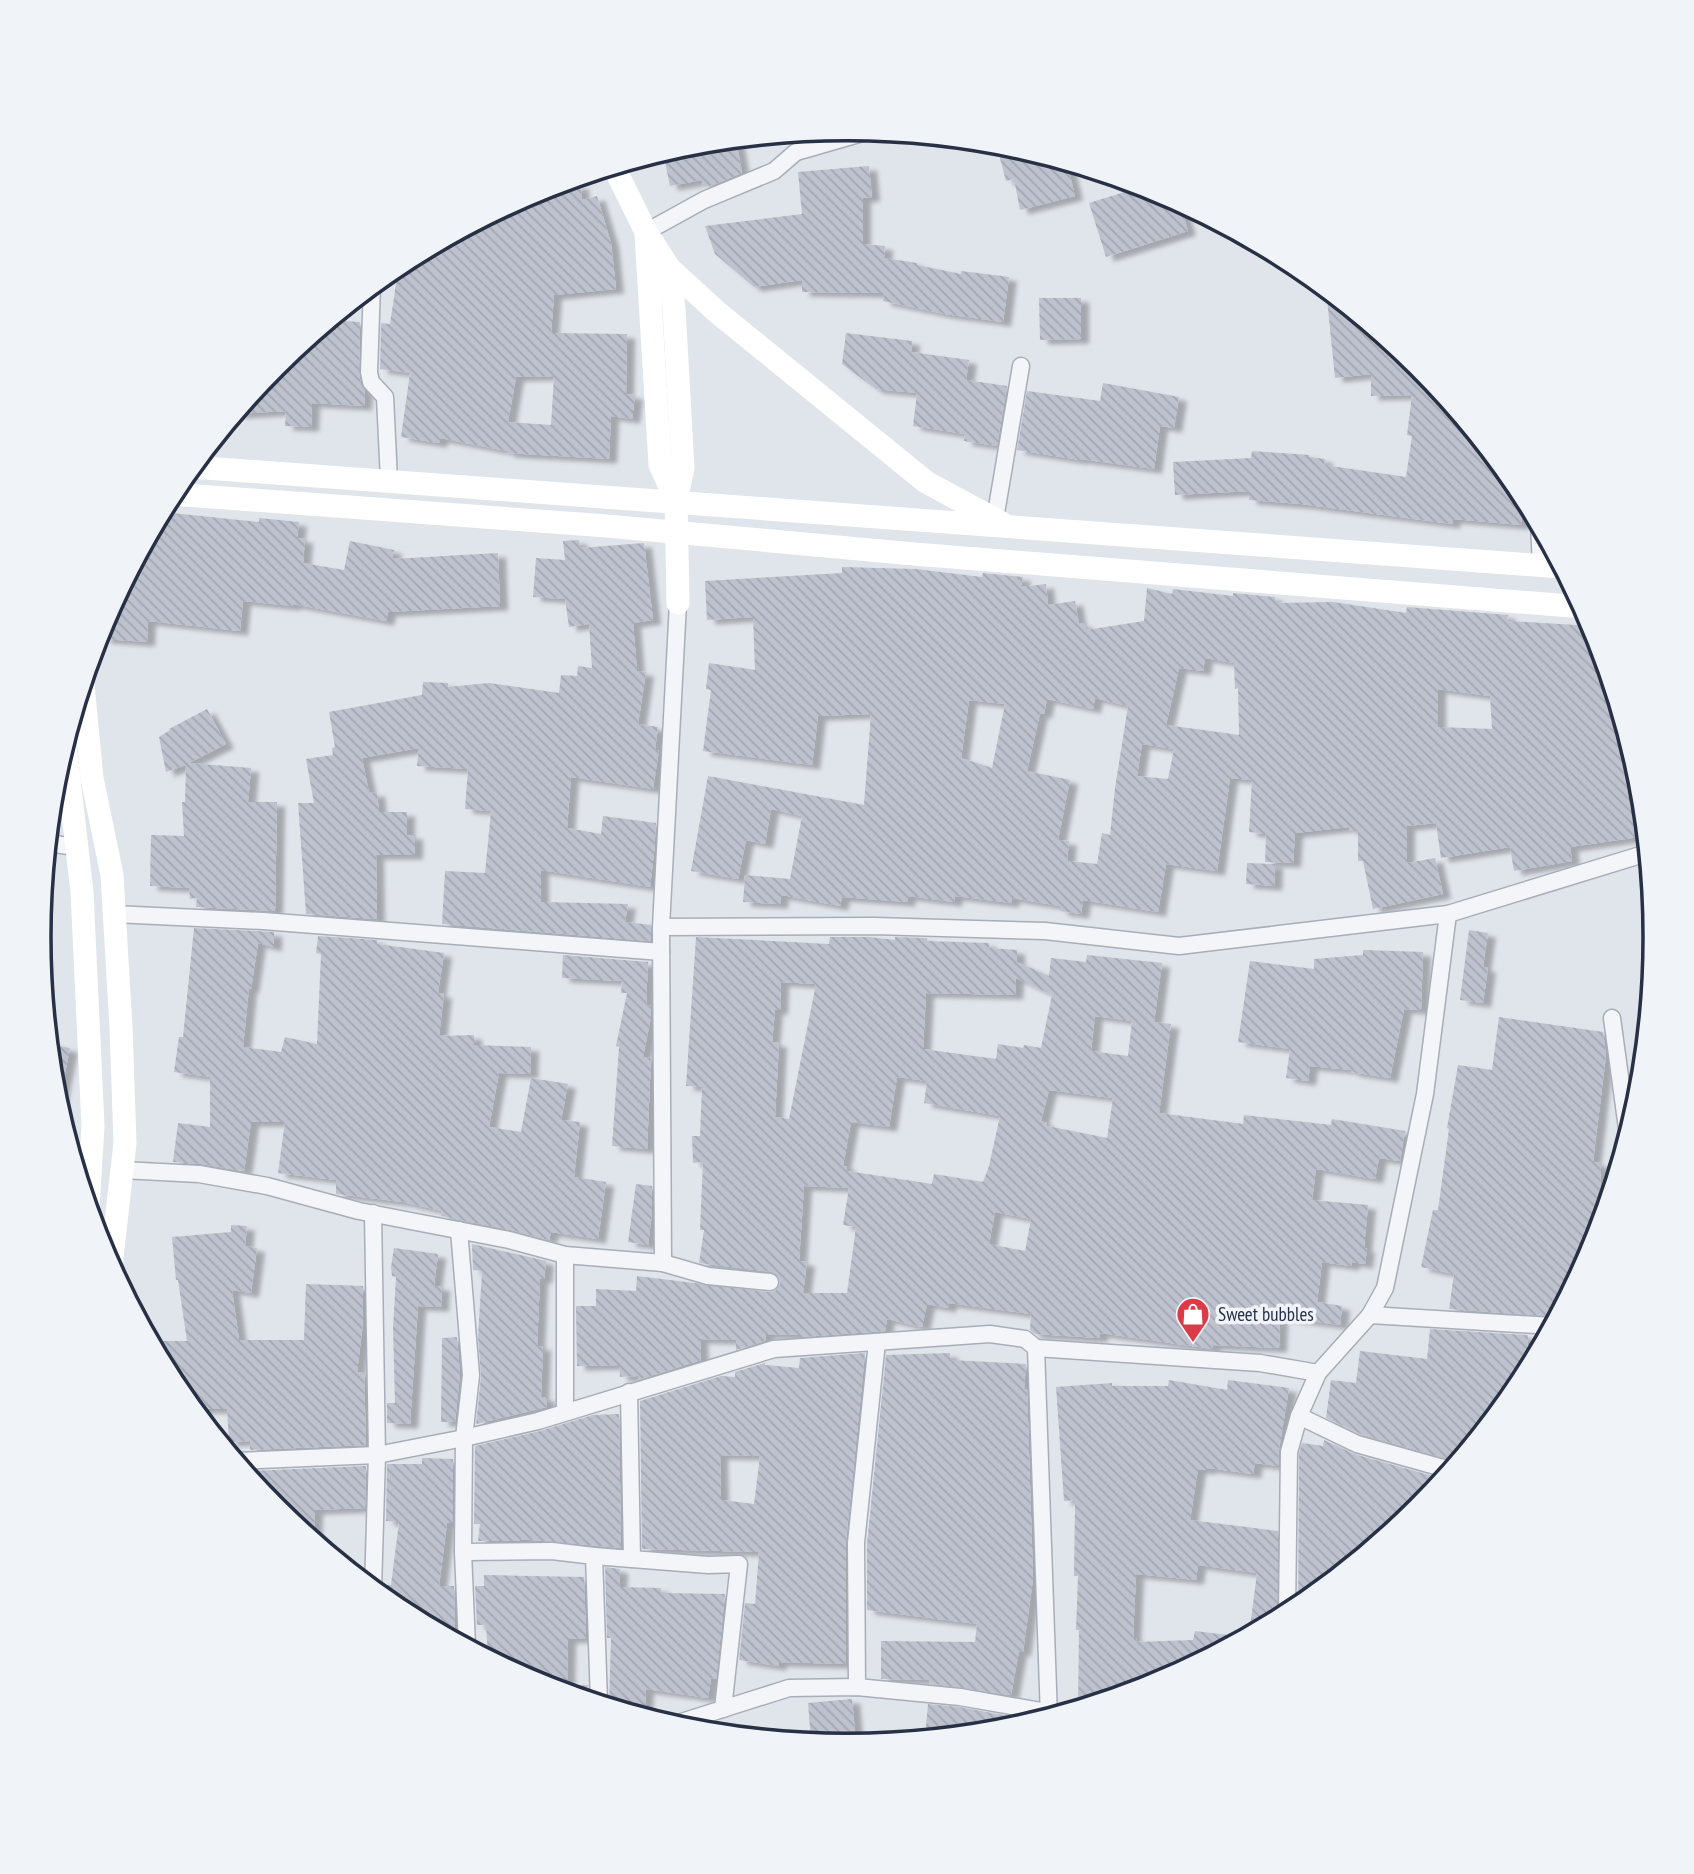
<svg xmlns="http://www.w3.org/2000/svg" width="1694" height="1874" font-family="'PT Sans Narrow',sans-serif">
	<style>
		.building { fill: url(#building-back-hatch); fill-rule: evenodd; filter: url(#shadow) }
		.lines { fill: none; stroke-linecap: round; stroke-linejoin: round }
		.street-casing { stroke: #a8aeb9; stroke-width: 19 }
		.street { stroke: #f4f5f8; stroke-width: 16 }
		.secondary { stroke: #fff; stroke-width: 23 }
		.labels { text-anchor: middle; dominant-baseline: central; stroke-width: 7; stroke-linejoin: round; paint-order: stroke }
		.poi-label { font-size: 19px; fill: #273044; stroke: #f0f3f8; text-anchor: start }
		.rim { fill: none; stroke: #273044; stroke-width: 3.5 }
	</style>
	<defs>
		<pattern id="building-back-hatch" width="6" height="6" patternUnits="userSpaceOnUse" patternTransform="scale(1.75)"><rect width="6" height="6" fill="#bdc2ce"/><path d="M-1 5l2 2M0 0l6 6M5-1l2 2" fill="none" stroke="#a2a7b2"/></pattern>
		<filter id="shadow"><feDropShadow dx="8" dy="4.5" stdDeviation="2" flood-color="#0004"/></filter>
	</defs>
	<rect width="100%" height="100%" fill="#e0e4eb"/>
	<g class="building">
		<polygon points="736,139 742,173 713,185 703,187 702,180 670,186 663,152 690,144"/>
		<polygon points="996,143 1067,163 1075,196 1020,210 1014,179 1006,181"/>
		<polygon points="869,166 872,197 863,198 863,244 885,246 884,258 917,263 917,265 961,274 961,271 1009,277 1003,322 945,314 883,301 884,293 802,292 802,280 754,287 715,254 705,226 802,214 798,172"/>
		<path d="M554,185H581L582,200L597,196L611,243L616,289L554,295L551,333L627,334L626,394L635,395L632,419L611,416L609,459L507,453V451L440,438L439,443L401,437L410,373L380,369L381,323L390,324L399,264L538,190ZM554,376L551,425L508,422L516,377Z"/>
		<polygon points="1144,186 1179,202 1188,231 1106,257 1089,203"/>
		<polygon points="1326,289 1419,366 1519,488 1524,497 1521,525 1453,519 1452,524 1301,504 1249,500 1249,491 1175,495 1173,462 1251,458 1252,451 1309,455 1309,457 1325,459 1324,465 1406,477 1412,436 1407,435 1412,395 1371,396 1371,374 1335,378"/>
		<polygon points="1039,298 1081,298 1081,339 1040,340"/>
		<polygon points="331,320 360,322 359,372 361,385 365,391 364,406 312,403 311,427 285,426 286,411 235,414 276,365"/>
		<polygon points="846,333 912,341 911,352 969,360 966,380 1007,386 997,446 964,441 965,434 913,426 917,393 876,389 842,364"/>
		<polygon points="1103,383 1179,397 1174,428 1160,426 1154,469 1080,459 1080,460 1017,450 1027,391 1100,401"/>
		<polygon points="162,512 259,522 259,518 299,522 297,538 305,539 303,563 344,570 350,541 394,550 392,559 498,553 500,606 388,612 386,621 293,604 292,606 243,601 240,631 148,621 147,642 103,639 105,618"/>
		<polygon points="579,540 580,548 644,543 653,620 633,623 637,671 646,672 638,724 658,727 655,750 659,750 653,789 571,777 567,828 601,834 603,816 656,823 654,852 650,887 541,870 541,902 628,904 625,922 651,925 651,941 442,924 445,871 485,873 491,811 465,809 468,769 417,766 419,748 362,758 369,793 377,792 379,812 407,812 407,835 415,835 415,855 376,855 377,919 306,914 298,803 314,803 306,759 333,755 332,748 335,747 329,712 422,695 423,682 448,683 448,687 489,683 559,693 561,675 577,676 578,666 592,668 589,624 569,627 565,599 533,597 536,558 565,560 563,541"/>
		<path d="M842,567L915,569L982,577L983,573L1023,577L1021,587L1046,584L1048,605L1075,601L1079,624L1084,623L1086,630L1144,621L1147,588L1172,594L1173,589L1233,596V593L1275,597V603L1333,602L1406,613L1407,607L1508,615L1507,621L1593,626L1602,655L1601,682H1611L1640,780L1646,836L1570,847L1572,861L1514,871L1510,847L1441,858L1436,823L1407,826V863L1435,858L1443,894L1373,909L1363,861H1358V831H1350L1349,827L1295,833L1293,863L1265,862L1266,834L1249,832L1252,780L1230,778L1217,871L1166,864L1158,912L1083,900L1081,914L1060,911V906L1012,898L1011,903L955,896L954,902L908,896L907,902L842,897L840,906L781,895L780,904L743,902L745,875L790,879L802,816L771,809L765,844L746,840L738,879L691,871L708,776L864,805L871,714L818,716L812,765L703,751L711,690L706,689L709,663L755,670L753,617L707,620L705,581L842,573ZM1205,658L1234,663L1235,689L1238,688L1239,735L1166,725L1179,668L1203,671ZM1438,689L1490,696L1492,729L1438,727ZM1095,698L1128,706L1115,788L1110,835L1102,833L1097,864L1067,861L1069,841L1058,840L1070,780L1027,771L1040,713L1044,714L1047,699L1093,709ZM969,700L1005,704L992,768L961,758ZM1142,744L1174,749L1168,779L1137,776Z"/>
		<polygon points="207,709 226,744 189,763 251,768 248,802 277,802 275,911 196,907 197,898 190,899 189,888 150,886 151,835 184,836 182,802 185,802 186,765 166,772 159,737 170,730 169,729"/>
		<polygon points="1247,863 1275,864 1274,886 1246,884"/>
		<polygon points="194,928 274,932 274,947 258,943 251,989 249,988 243,1047 281,1052 285,1037 317,1044 321,954 316,953 318,936 377,940 377,944 444,953 438,993 444,994 439,1036 474,1035 474,1045 531,1047 530,1074 499,1073 489,1127 521,1132 531,1078 568,1084 561,1120 580,1122 574,1177 606,1182 598,1239 551,1232 549,1240 511,1230 441,1216 442,1211 403,1202 336,1194 336,1180 278,1173 285,1122 251,1122 244,1171 201,1164 173,1162 178,1123 210,1127 210,1077 174,1072 179,1037 183,1037"/>
		<polygon points="1469,930 1488,933 1483,967 1488,968 1483,1003 1460,1000"/>
		<path d="M696,937L829,944L830,937H869L895,940V937L927,938V941L989,943V948L1017,950V962L1049,976L1051,958L1086,962L1087,955L1162,963L1154,1022L1171,1024L1159,1113L1243,1124L1244,1115L1331,1125L1332,1119L1405,1131L1400,1161L1379,1158L1375,1179L1316,1169L1312,1200L1368,1205L1364,1248H1367L1365,1264L1352,1262L1351,1266L1322,1262L1317,1302L1342,1306L1340,1325L1280,1317L1279,1348L1213,1345V1349L1100,1333L1099,1338L1035,1334L1030,1330L1031,1314L949,1303L948,1308L927,1304L922,1327L887,1319L885,1331L802,1337V1335L766,1334L765,1341L736,1350V1340L700,1339L701,1360L638,1380V1376L620,1377L619,1365L577,1366L576,1306H596V1289L636,1291L637,1276L769,1292L775,1291L780,1284L779,1277L772,1272L699,1263L704,1230H700L703,1162L693,1163L692,1136H700L702,1087L686,1086ZM1016,978L1052,995L1041,1048L1024,1045L1023,1048L998,1044L996,1059L923,1049L926,993L1015,995ZM781,982L816,984L789,1119L775,1117L779,1043L772,1042L775,1010H780ZM1095,1016L1132,1021L1128,1056L1091,1051ZM897,1077L927,1081L924,1103L1000,1116L989,1166L983,1182L934,1174L932,1184L847,1171V1166H843L851,1122L889,1127ZM1049,1090L1113,1098L1107,1138L1047,1126V1123L1041,1121ZM804,1186L849,1188L843,1225L856,1227L847,1293H803L807,1262L799,1261ZM995,1212L1031,1219L1025,1251L989,1244Z"/>
		<polygon points="1363,950 1423,952 1421,1010 1404,1009 1390,1078 1351,1072 1351,1070 1310,1066 1308,1081 1286,1078 1290,1049 1238,1042 1250,961 1314,969 1314,959 1363,955"/>
		<polygon points="563,955 648,962 646,1005 651,1006 651,1017 643,1057 651,1058 647,1149 612,1146 619,1047 616,1046 627,993 621,993 622,981 562,978"/>
		<polygon points="1499,1017 1603,1032 1606,1055 1593,1162 1601,1163 1600,1197 1609,1197 1594,1247 1556,1317 1449,1309 1454,1274 1421,1267 1433,1210 1438,1210 1449,1129 1447,1128 1458,1065 1492,1070"/>
		<polygon points="49,1044 70,1048 59,1103 57,1103 54,1094"/>
		<polygon points="636,1184 652,1186 652,1213 648,1245 628,1242"/>
		<polygon points="231,1225 247,1226 245,1246 257,1248 251,1293 232,1290 239,1340 304,1340 306,1284 363,1286 363,1323 357,1372 364,1372 366,1445 250,1450 250,1441 229,1442 227,1409 194,1409 181,1393 181,1369 166,1369 159,1358 159,1341 187,1341 178,1280 176,1280 172,1237 231,1232"/>
		<polygon points="472,1244 546,1261 544,1279 540,1279 537,1346 543,1346 541,1397 547,1397 547,1407 476,1424 481,1376 478,1337 482,1271 473,1270"/>
		<polygon points="394,1248 438,1254 434,1286 442,1286 441,1307 418,1306 410,1424 387,1423 387,1403 395,1403 393,1328 396,1277 392,1276 391,1267"/>
		<polygon points="1430,1329 1528,1335 1527,1372 1519,1387 1457,1462 1361,1434 1326,1418 1331,1380 1356,1383 1360,1351 1427,1359"/>
		<polygon points="457,1337 460,1375 455,1422 441,1422 442,1338"/>
		<path d="M865,1353L846,1542V1664L779,1662L778,1666L739,1660L745,1603L755,1604L759,1552L642,1549L640,1401L721,1376L735,1377V1372L765,1363V1365L799,1368L800,1358ZM720,1455L760,1456L754,1504L721,1500Z"/>
		<polygon points="950,1353 950,1360 1026,1364 1024,1389 1027,1389 1033,1579 1023,1652 1019,1651 1011,1695 929,1683 930,1680 881,1679 881,1641 975,1642 977,1624 867,1610 867,1544 886,1355"/>
		<polygon points="1169,1380 1227,1390 1228,1380 1289,1388 1279,1450 1278,1466 1255,1463 1253,1474 1208,1468 1208,1470 1198,1469 1190,1520 1278,1531 1278,1619 1249,1635 1257,1573 1198,1565 1196,1580 1136,1574 1133,1638 1137,1638 1136,1642 1193,1640 1195,1631 1244,1637 1156,1684 1078,1708 1079,1630 1076,1630 1078,1576 1074,1576 1075,1500 1064,1501 1056,1387 1112,1383 1112,1386 1168,1386"/>
		<polygon points="619,1414 621,1548 520,1539 520,1541 478,1541 480,1524 474,1524 475,1446 540,1431 593,1415"/>
		<polygon points="1324,1440 1354,1454 1443,1479 1418,1509 1298,1608 1299,1453 1302,1443 1323,1446"/>
		<polygon points="422,1458 453,1459 453,1523 447,1523 439,1586 454,1586 455,1640 397,1609 381,1595 384,1585 391,1585 399,1522 386,1521 387,1464 422,1464"/>
		<polygon points="366,1466 365,1508 315,1510 314,1541 275,1509 249,1477 249,1471"/>
		<polygon points="605,1567 620,1569 619,1587 661,1588 661,1593 725,1594 716,1679 711,1678 708,1698 646,1689 645,1706 609,1704 611,1638 607,1638"/>
		<polygon points="484,1575 584,1577 586,1638 568,1639 567,1686 588,1685 588,1699 537,1684 488,1657 486,1625 477,1625 475,1586 484,1586"/>
		<polygon points="852,1699 856,1743 838,1745 811,1742 808,1703"/>
		<polygon points="928,1704 959,1707 1035,1721 1004,1730 925,1738"/>
	</g>
	<g class="lines">
		<defs>
			<g id="street">
				<polyline points="646,232 704,200 774,171 796,152 869,131"/>
				<polyline points="372,286 369,372 371,382 385,397 389,480"/>
				<polyline points="995,519 1021,366"/>
				<polyline points="1539,525 1541,565"/>
				<polyline points="48,843 75,847"/>
				<polyline points="114,914 263,921 661,952"/>
				<polyline points="661,927 875,926 1045,931 1179,946 1448,914 1647,853"/>
				<polyline points="1612,1018 1628,1136"/>
				<polyline points="122,1170 199,1174 267,1186 359,1211 509,1240 565,1255 663,1263 708,1276 770,1282"/>
				<polyline points="373,1213 377,1455 373,1589"/>
				<polyline points="459,1230 471,1375 464,1438 463,1552 467,1646"/>
				<polyline points="663,1263 661,927 678,603"/>
				<polyline points="1370,1315 1552,1326"/>
				<polyline points="1036,1348 1049,1717"/>
				<polyline points="629,1392 632,1559"/>
				<polyline points="565,1412 565,1255"/>
				<polyline points="1299,1416 1357,1444 1450,1470"/>
				<polyline points="236,1461 377,1455 464,1438 538,1421 774,1349 990,1334 1025,1339 1036,1348 1260,1363 1318,1373"/>
				<polyline points="463,1552 552,1551 594,1556"/>
				<polyline points="1287,1614 1289,1452 1299,1416 1318,1373 1370,1315 1385,1288 1425,1094 1448,914"/>
				<polyline points="857,1687 856,1543 877,1342"/>
				<polyline points="599,1702 594,1556 708,1565 739,1564 723,1709"/>
				<polyline points="672,1725 789,1688 857,1687 960,1697 1058,1714"/>
			</g>
		</defs>
		<use href="#street" class="street-casing"/>
		<use href="#street" class="street"/>
		<g class="secondary">
			<polyline points="614,167 646,232 669,268 717,312 926,482 1002,523"/>
			<polyline points="646,234 660,465 676,500"/>
			<polyline points="669,268 674,309 683,468 676,500 678,603"/>
			<path d="M192,467C649,498 1105,535 1561,567"/>
			<polyline points="171,494 607,526 914,554 1583,607"/>
			<polyline points="83,685 92,778 112,875 121,1027 125,1143 111,1266"/>
			<polyline points="65,745 82,892 93,1126 88,1208"/>
		</g>
	</g>
	<defs>
		<symbol id="shop-pin" viewBox="-11 -11 22 30"><path d="M0 17L-7.5 6A9.5 9.5 0 1 1 7.5 6Z" fill="#db3a47" stroke="#f0f3f8"/><path d="M-5-2.5h2.3a2.7 3.5 0 0 1 5.4 0H5L5.5 6h-11ZM-1.5-2.5h3a1.5 2.3 0 0 0-3 0Z" fill="#fff"/></symbol>
	</defs>
	<g fill-rule="evenodd">
		<use href="#shop-pin" x="1174" y="1295" width="38" height="52"/>
	</g>
	<g class="labels">
		<g class="poi-label">
			<text x="1218" y="1314">Sweet bubbles</text>
		</g>
	</g>
	<path d="M0 0H1694V1874H0ZM51 937a796 796 0 1 1 1592 0a796 796 0 1 1-1592 0Z" fill="#f0f3f8" fill-rule="evenodd"/>
	<path class="rim" d="M51 937a796 796 0 1 1 1592 0a796 796 0 1 1-1592 0Z"/>
</svg>
